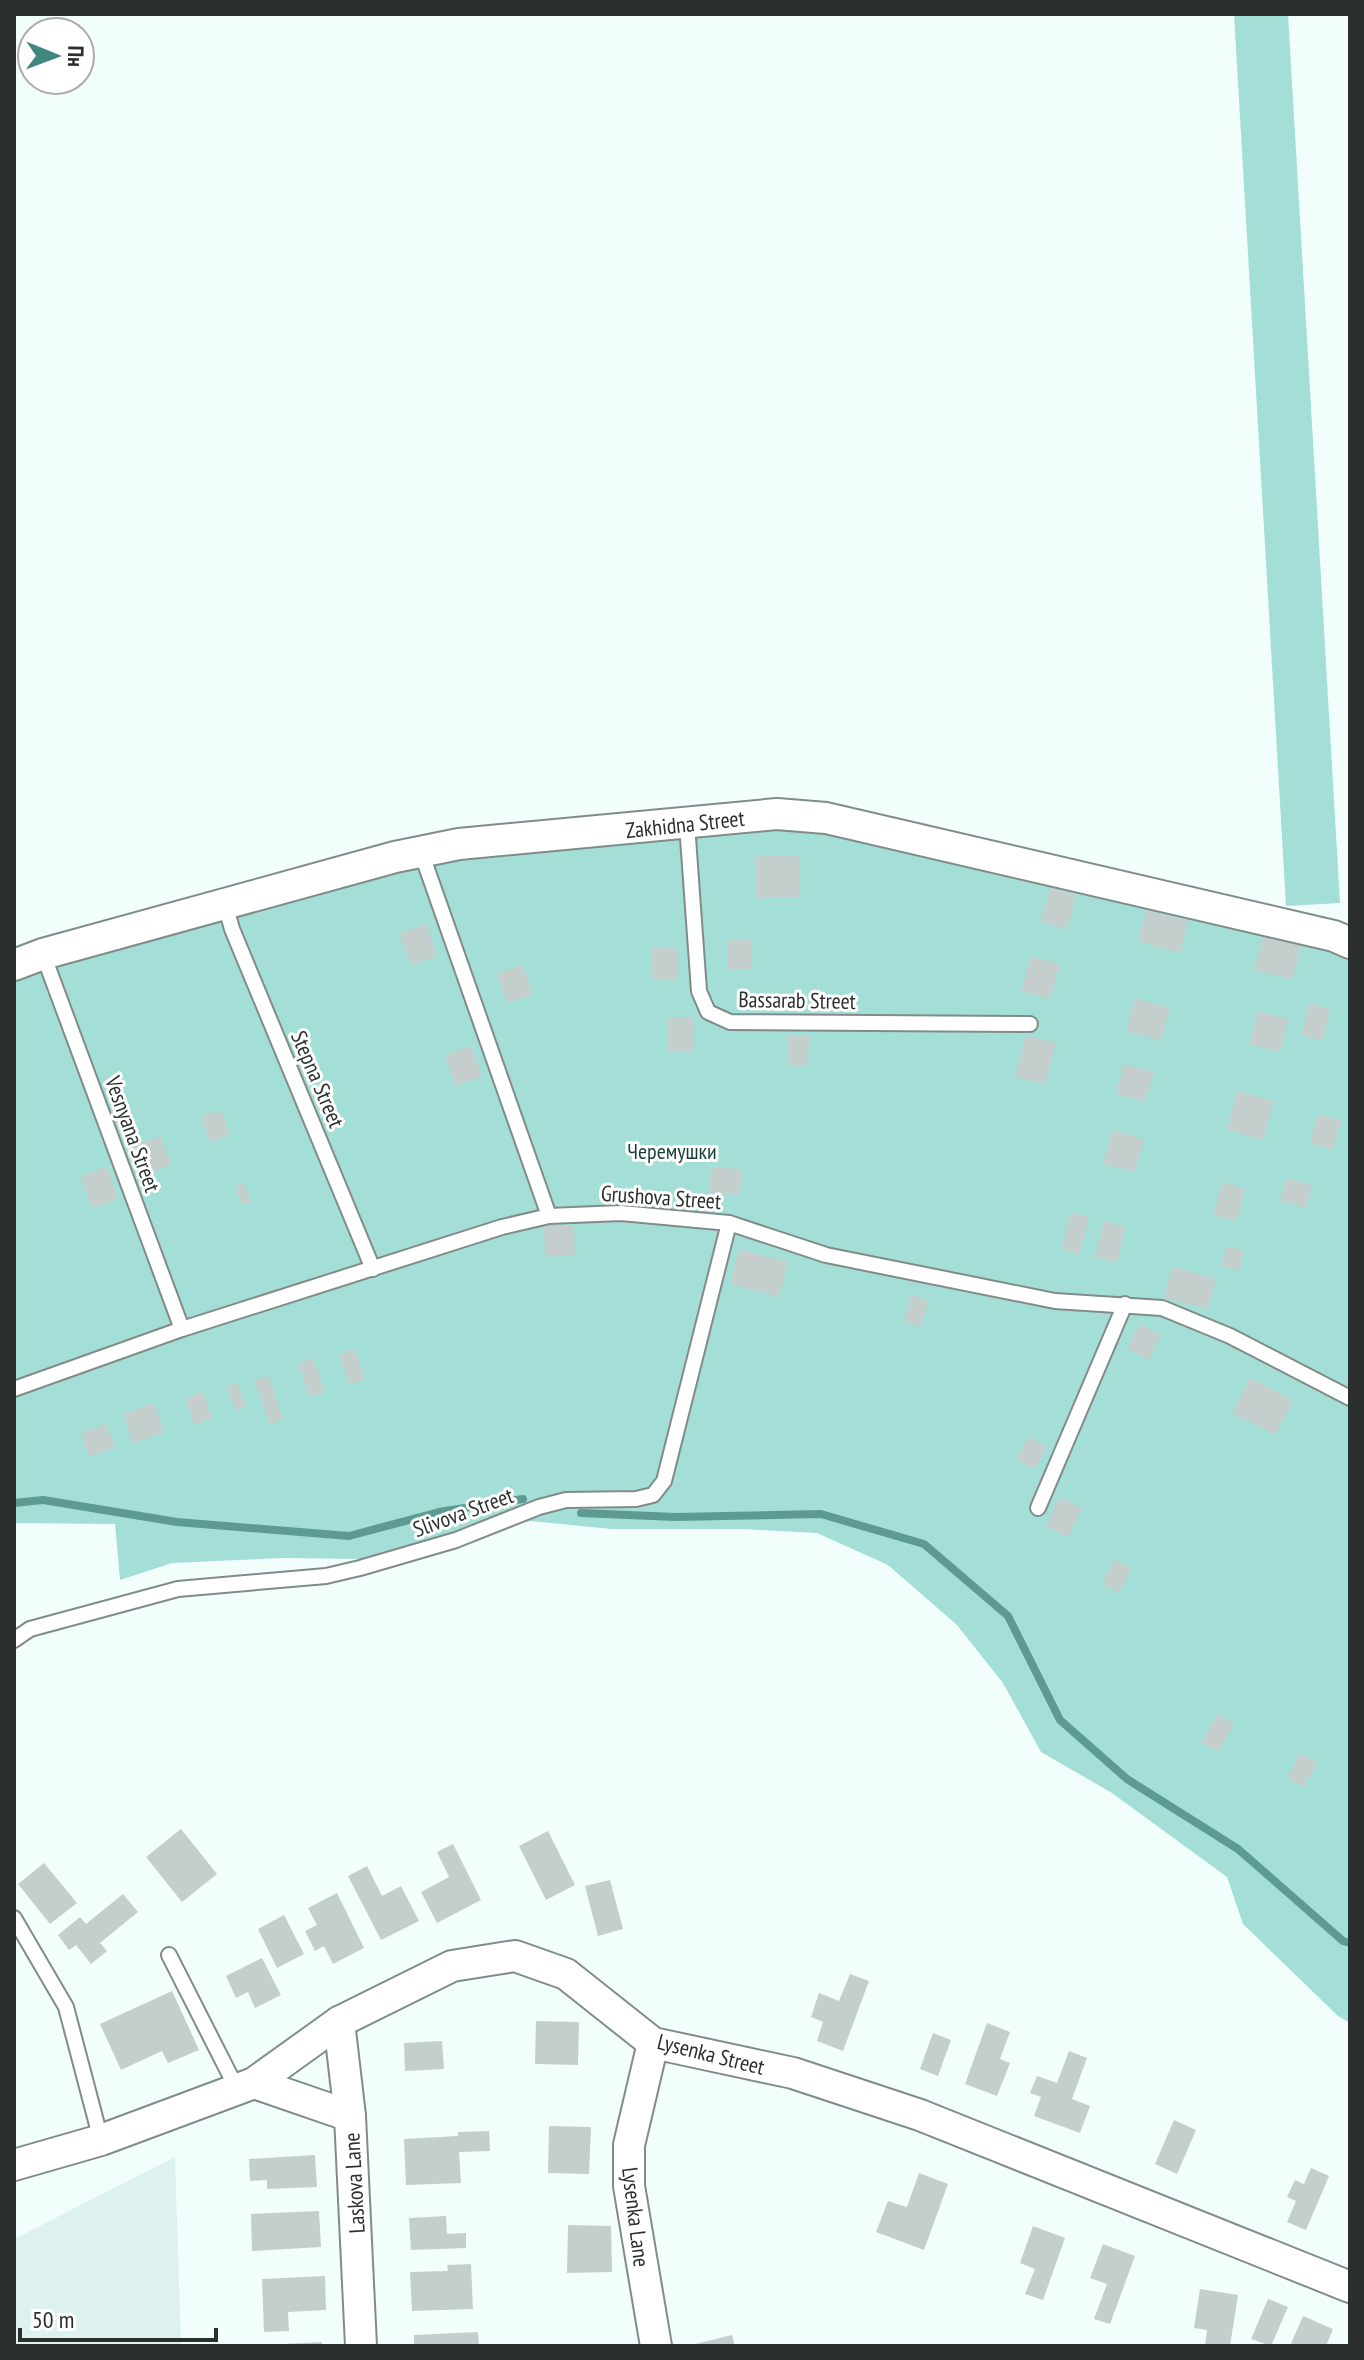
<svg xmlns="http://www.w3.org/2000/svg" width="1364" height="2360" font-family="'PT Sans Narrow',sans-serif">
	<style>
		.built { fill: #ddf1ee }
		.green { fill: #a3dfd6 }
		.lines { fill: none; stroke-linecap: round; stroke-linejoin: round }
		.stream { stroke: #5d9b92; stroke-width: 8 }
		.building { fill: #c4cfcd }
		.lane-casing { stroke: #818c8a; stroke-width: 18 }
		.street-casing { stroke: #818c8a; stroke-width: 34 }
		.lane { stroke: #fff; stroke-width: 14 }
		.street { stroke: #fff; stroke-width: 30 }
		.labels { text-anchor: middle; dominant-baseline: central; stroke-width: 6; stroke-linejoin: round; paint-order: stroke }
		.street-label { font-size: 22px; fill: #2b302f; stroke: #fff }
		.park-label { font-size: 22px; fill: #163e39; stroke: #fff }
	</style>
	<rect width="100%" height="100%" fill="#f2fefc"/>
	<polygon class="built" points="175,2157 181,2346 14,2346 14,2239"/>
	<g class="green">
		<polygon points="1234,14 1288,14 1340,903 1286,906"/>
		<polygon points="773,825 820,827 1350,954 1350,2023 1338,2016 1243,1924 1227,1877 1112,1793 1041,1752 1003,1683 957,1625 888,1565 817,1533 742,1529 612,1529 530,1521 362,1559 282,1558 172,1563 120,1580 115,1524 14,1523 14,979 28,970 458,853"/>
	</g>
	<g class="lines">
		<g class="stream">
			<polyline points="14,1503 43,1500 177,1522 349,1536 439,1512 523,1499"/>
			<polyline points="581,1513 675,1517 821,1514 924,1544 1008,1616 1060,1720 1127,1779 1238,1849 1343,1941 1350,1943"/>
		</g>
	</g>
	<g class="building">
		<rect x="755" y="856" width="44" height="42"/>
		<polygon points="1050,888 1076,895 1067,929 1041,922"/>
		<polygon points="1146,910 1188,921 1180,953 1138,941"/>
		<polygon points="427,924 437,956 411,965 399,934"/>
		<polygon points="1263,936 1301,946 1292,979 1254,970"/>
		<polygon points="728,940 751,940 751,970 727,970"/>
		<rect x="651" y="948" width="27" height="32"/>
		<polygon points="1031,956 1060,964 1050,999 1021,991"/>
		<polygon points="522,965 533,994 507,1003 497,974"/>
		<polygon points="1135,998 1170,1008 1161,1041 1126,1031"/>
		<polygon points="1309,1003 1330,1009 1322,1040 1301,1035"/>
		<polygon points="1258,1011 1289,1019 1280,1052 1249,1044"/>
		<polygon points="668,1018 694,1018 694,1052 668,1051"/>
		<polygon points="788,1035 809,1035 808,1065 788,1065"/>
		<polygon points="1026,1035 1056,1043 1045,1085 1015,1077"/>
		<polygon points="471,1046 482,1077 455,1086 445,1055"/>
		<polygon points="1124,1064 1154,1072 1145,1102 1116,1094"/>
		<polygon points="1237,1091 1274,1101 1263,1140 1227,1130"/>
		<polygon points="221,1110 230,1135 210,1142 201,1117"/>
		<polygon points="1318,1114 1341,1120 1333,1150 1310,1144"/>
		<polygon points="1112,1130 1144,1139 1135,1172 1103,1164"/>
		<polygon points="161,1136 171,1165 145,1174 135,1145"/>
		<polygon points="107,1167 118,1199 92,1208 81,1176"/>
		<polygon points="711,1167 742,1169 740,1195 709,1193"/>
		<polygon points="1286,1178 1312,1185 1306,1208 1280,1201"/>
		<polygon points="1222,1182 1245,1189 1237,1221 1213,1215"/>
		<polygon points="244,1183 251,1202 242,1205 235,1186"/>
		<polygon points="1071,1212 1089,1217 1079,1254 1061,1249"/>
		<polygon points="1104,1221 1126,1227 1116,1263 1095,1257"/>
		<polygon points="573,1225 575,1255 545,1257 544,1227"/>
		<polygon points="1226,1246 1244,1251 1239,1271 1221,1266"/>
		<polygon points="739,1249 788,1262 779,1297 730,1284"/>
		<polygon points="1172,1267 1216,1279 1208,1309 1164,1298"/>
		<polygon points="911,1295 928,1300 921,1327 904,1322"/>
		<polygon points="1140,1324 1161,1335 1149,1360 1127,1348"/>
		<polygon points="354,1349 365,1379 350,1385 339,1354"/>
		<polygon points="313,1358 325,1392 310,1397 298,1364"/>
		<polygon points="268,1376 283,1419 270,1424 254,1380"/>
		<polygon points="1250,1378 1293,1400 1275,1435 1232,1413"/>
		<polygon points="237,1383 246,1407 235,1410 227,1386"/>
		<polygon points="203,1392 212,1419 194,1425 185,1398"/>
		<polygon points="154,1403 164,1432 133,1443 123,1414"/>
		<polygon points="106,1424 115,1447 89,1457 81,1433"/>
		<polygon points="1028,1437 1047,1446 1035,1469 1016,1460"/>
		<polygon points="1060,1497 1082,1508 1068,1537 1045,1526"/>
		<polygon points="1114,1559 1132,1568 1119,1593 1102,1584"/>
		<polygon points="1217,1714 1234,1723 1219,1752 1201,1743"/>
		<polygon points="1300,1753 1317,1762 1304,1787 1287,1778"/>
		<polygon points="181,1829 217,1874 182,1902 146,1857"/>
		<polygon points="548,1831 575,1885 546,1900 519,1846"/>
		<polygon points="453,1844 481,1900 437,1923 421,1892 449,1877 437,1852"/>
		<polygon points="44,1863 77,1903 50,1924 18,1884"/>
		<polygon points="367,1866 382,1896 401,1886 419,1921 381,1940 348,1876"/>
		<polygon points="610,1880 623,1929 598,1936 585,1886"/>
		<polygon points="337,1893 364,1948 333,1964 324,1946 315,1951 305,1931 317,1925 308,1908"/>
		<polygon points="123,1894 138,1912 100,1943 107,1951 91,1964 76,1945 69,1950 58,1935 80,1917 86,1924"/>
		<polygon points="284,1915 304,1954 277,1968 258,1929"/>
		<polygon points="262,1958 281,1995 255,2008 248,1992 236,1998 226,1976"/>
		<polygon points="850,1974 869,1981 843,2051 817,2041 823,2022 811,2017 819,1993 839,2001"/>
		<polygon points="172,1991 199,2050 168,2063 162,2051 121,2070 100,2024"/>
		<polygon points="536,2021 579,2022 578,2065 535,2064"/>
		<polygon points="987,2023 1010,2032 1000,2059 1010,2063 997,2096 965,2084"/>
		<polygon points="933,2033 951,2040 938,2076 920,2069"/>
		<polygon points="442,2041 444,2069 405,2071 404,2043"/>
		<polygon points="1069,2051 1087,2058 1072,2099 1090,2106 1080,2133 1034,2116 1041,2097 1030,2093 1037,2076 1057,2083"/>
		<polygon points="1174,2120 1196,2130 1177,2174 1155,2164"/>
		<polygon points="549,2126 591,2127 589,2174 548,2173"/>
		<polygon points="489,2131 490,2151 459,2152 461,2183 406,2185 404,2139 458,2136 458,2132"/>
		<polygon points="315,2155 317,2187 267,2189 267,2180 250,2181 249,2159"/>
		<polygon points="1311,2168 1329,2176 1306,2230 1287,2222 1296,2201 1287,2197 1295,2180 1304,2184"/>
		<polygon points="919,2173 948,2184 924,2250 876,2232 888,2201 907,2207"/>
		<polygon points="319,2211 321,2247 252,2251 251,2214"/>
		<polygon points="446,2216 447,2234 466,2233 466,2248 411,2250 409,2218"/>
		<polygon points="568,2225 611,2226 612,2272 567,2273"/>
		<polygon points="1033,2226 1065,2238 1043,2300 1025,2294 1035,2269 1020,2263"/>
		<polygon points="1103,2244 1135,2256 1110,2324 1094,2319 1107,2284 1090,2278"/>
		<polygon points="471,2264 473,2309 412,2311 410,2272 448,2271 447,2265"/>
		<polygon points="325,2276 326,2310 288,2312 289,2331 264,2332 262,2279"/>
		<polygon points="1200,2289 1238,2295 1230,2346 1205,2346 1207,2330 1194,2328"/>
		<polygon points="1268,2299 1288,2307 1271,2346 1251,2339"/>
		<polygon points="1303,2316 1333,2329 1326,2346 1290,2346"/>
		<polygon points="478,2332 479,2346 414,2346 414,2335"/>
		<polygon points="732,2335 735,2346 691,2346 691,2345"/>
		<polygon points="322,2342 322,2346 282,2346 282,2344"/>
	</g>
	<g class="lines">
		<defs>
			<g id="lane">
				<polyline points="687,824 699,991 708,1012 730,1022 1030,1024"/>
				<polyline points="421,852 549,1216"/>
				<polyline points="225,904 232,929 373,1269"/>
				<polyline points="43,954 182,1329"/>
				<polyline points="14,1389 182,1329 502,1227 549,1216 621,1213 729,1223 826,1255 1055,1301 1162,1308 1230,1336 1350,1398"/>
				<polyline points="1038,1508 1125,1304"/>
				<polyline points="14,1640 30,1629 178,1589 326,1576 360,1568 456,1540 539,1507 566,1500 636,1499 653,1495 664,1481 729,1223"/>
				<polyline points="14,1918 66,2007 101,2140"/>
				<polyline points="169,1955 237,2089"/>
			</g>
			<g id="street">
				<polyline points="14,965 43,954 395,857 459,844 777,814 826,818 1334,936 1350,943"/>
				<polyline points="339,2022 350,2116 361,2346"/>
				<polyline points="653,2043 629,2145 629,2186 656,2346"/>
				<polyline points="254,2083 350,2116"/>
				<polyline points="14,2165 101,2140 254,2083 339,2022 452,1966 515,1956 566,1974 653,2043 793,2073 920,2115 1350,2287"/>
			</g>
		</defs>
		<use href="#lane" class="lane-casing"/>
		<use href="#street" class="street-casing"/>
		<use href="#lane" class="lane"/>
		<use href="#street" class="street"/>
	</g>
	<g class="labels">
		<g class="street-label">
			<text transform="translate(685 824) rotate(-6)">Zakhidna Street</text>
			<text transform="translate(797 1000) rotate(1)">Bassarab Street</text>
			<text transform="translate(318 1079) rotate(67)">Stepna Street</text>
			<text transform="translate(133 1134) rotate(70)">Vesnyana Street</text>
			<text transform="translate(661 1197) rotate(4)">Grushova Street</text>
			<text transform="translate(463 1512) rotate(-20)">Slivova Street</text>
			<text transform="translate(711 2054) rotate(14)">Lysenka Street</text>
			<text transform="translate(354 2183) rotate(-93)">Laskova Lane</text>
			<text transform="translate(636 2217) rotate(83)">Lysenka Lane</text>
		</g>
		<g class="park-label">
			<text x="672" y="1151">Черемушки</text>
		</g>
	</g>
	<rect width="1364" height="2360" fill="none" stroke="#2b302f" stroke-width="32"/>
	<g transform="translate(56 56) rotate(91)"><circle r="38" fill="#ffffff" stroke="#aaacac" stroke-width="2"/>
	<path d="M0-6L14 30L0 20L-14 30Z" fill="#41877e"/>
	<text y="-12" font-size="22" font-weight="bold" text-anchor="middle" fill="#2b302f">Пн</text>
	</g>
	<path d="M20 2328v12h196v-12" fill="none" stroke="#2b302f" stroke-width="4"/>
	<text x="32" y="2328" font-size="24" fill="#2b302f" stroke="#ffffff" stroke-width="6" paint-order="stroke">50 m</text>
</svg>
